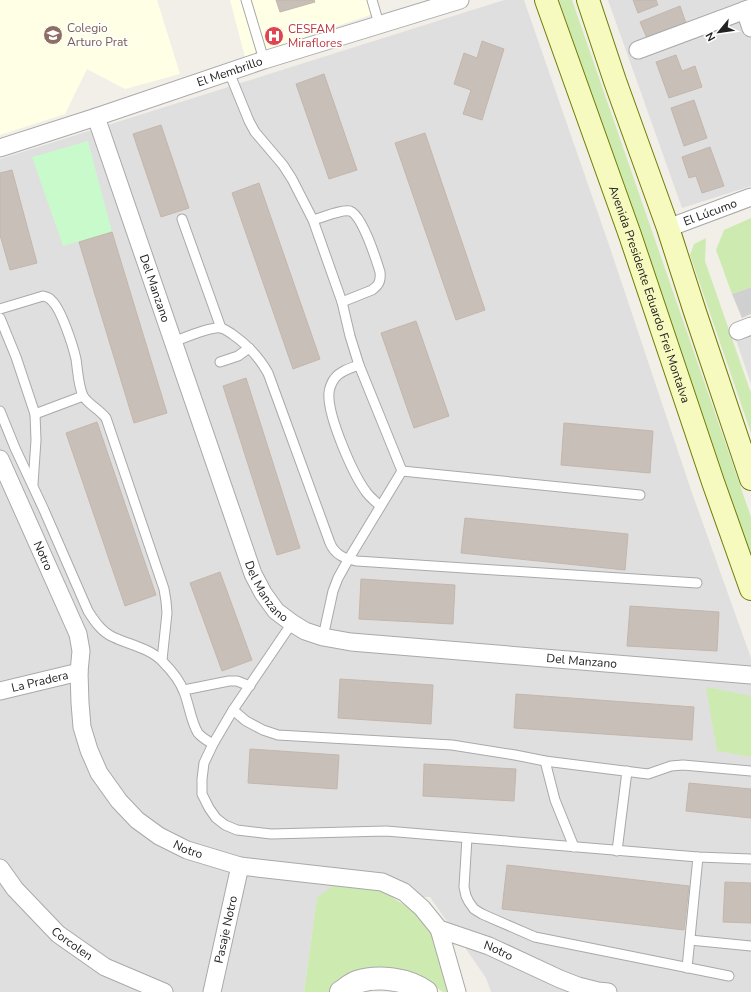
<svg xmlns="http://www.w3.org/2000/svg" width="751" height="992" font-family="'Nunito Sans',sans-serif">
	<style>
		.residential { fill: #e0dfdf }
		.education { fill: #ffffe5 }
		.religious { fill: #d0d0d0 }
		.grass { fill: #cdebb0 }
		.park { fill: #c8facc }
		.building { fill: #c7bfb8; stroke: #c4b6ab }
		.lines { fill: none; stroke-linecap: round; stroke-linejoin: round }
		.service-casing { stroke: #a9a9a9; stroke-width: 11 }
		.minor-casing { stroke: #a9a9a9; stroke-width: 19 }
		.tertiary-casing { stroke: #a9a9a9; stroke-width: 24 }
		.secondary-casing { stroke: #707d05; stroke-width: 24 }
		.service { stroke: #fff; stroke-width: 9 }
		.minor { stroke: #fff; stroke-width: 17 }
		.tertiary { stroke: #fff; stroke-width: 22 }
		.secondary { stroke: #f7fabf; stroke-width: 22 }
		.labels { text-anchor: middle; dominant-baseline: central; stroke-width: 3; stroke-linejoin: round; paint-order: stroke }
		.education-label { font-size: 12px; fill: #785e54; stroke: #fff; text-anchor: start }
		.health-label { font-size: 12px; fill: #be3a42; stroke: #fff; text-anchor: start }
		.street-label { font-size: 12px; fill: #222; stroke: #fff }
	</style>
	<rect width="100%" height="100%" fill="#f2efe9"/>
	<g class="residential">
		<polygon points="504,0 524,0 608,242 691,490 751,658 751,992 491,992 486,978 430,897 317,899 304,992 0,992 0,159"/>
		<polygon points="608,0 751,0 751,186 682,208"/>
		<polygon points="751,335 751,384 736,340"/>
	</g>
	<g class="education">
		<polygon points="0,0 157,0 180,74 125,89 87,69 65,114 0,135"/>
		<polygon points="230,0 369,0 373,14 245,57"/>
	</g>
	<polygon class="religious" points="751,287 751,314 742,318 732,294"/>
	<g class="grass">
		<polygon points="559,0 572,0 751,517 751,558"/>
		<polygon points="751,218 751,287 732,294 716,250 724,230"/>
		<polygon points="706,238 705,261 751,393 751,433 690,255 694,244"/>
		<polygon points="706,687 751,696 751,757 717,751"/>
		<polygon points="334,885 359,887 383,892 416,912 433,934 448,992 443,992 418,975 389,969 335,985 329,992 304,992 317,898"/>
	</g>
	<polygon class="park" points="88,141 112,232 63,246 32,157"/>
	<g class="building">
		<polygon points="276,0 314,0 315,2 280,12"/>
		<polygon points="633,0 656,0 658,5 638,13"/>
		<polygon points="680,6 686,23 647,38 640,22"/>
		<polygon points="482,41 504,49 482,120 463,114 471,90 454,84 464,53 477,58"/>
		<polygon points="676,55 682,71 695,66 702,87 669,98 656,62"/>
		<polygon points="324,74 357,170 329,179 296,84"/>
		<polygon points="694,100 707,138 684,146 671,108"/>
		<polygon points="161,125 189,208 161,217 133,134"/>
		<polygon points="425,133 485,310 456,320 395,143"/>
		<polygon points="710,147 724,186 702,193 696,176 689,178 682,157"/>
		<polygon points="12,170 37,263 10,270 0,235 0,173"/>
		<polygon points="259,183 320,359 293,369 232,193"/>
		<polygon points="112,232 167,413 134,423 79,242"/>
		<polygon points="416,321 449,416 414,428 381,333"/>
		<polygon points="246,378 300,548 277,555 223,386"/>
		<polygon points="97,422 156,595 125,606 66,433"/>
		<polygon points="564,423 653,431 650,473 561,465"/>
		<polygon points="465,518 628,534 625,570 461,553"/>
		<polygon points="220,572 252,660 222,671 190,583"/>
		<polygon points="361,579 455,585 453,624 359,619"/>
		<polygon points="630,606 719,612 717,651 627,646"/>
		<polygon points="340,679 433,685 431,724 338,718"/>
		<polygon points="516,694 694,707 692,740 514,728"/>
		<polygon points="250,749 339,755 337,789 248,783"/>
		<polygon points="424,764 516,769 514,801 423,796"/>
		<polygon points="689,783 751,789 751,818 686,811"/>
		<polygon points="507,865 689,886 684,930 502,909"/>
		<polygon points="725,882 751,883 751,923 723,922"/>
	</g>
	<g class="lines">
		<defs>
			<g id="service">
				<polyline points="246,0 264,60"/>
				<polyline points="372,0 379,24"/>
				<polyline points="229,72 249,121 255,132 283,165 292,179 313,220 342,302 350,336 359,365 402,471 348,560 338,578 333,591 323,637"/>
				<polyline points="182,219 221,328"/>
				<path d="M313,220C322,218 341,209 350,211C362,215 376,259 380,272C381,281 379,285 372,290L342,302"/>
				<path d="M0,309L43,296C46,297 49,297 51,300C61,308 73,346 76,359C78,372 78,384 83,396L35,414"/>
				<polyline points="0,318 16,357 35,414 36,440 33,484"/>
				<path d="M173,342C184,338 212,326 221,328C225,329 229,332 232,334C248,345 259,357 268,373L330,543C335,555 345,559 357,561L697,583"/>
				<polyline points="220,362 238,356 249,348"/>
				<path d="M359,365C351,368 340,371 335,378C332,381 329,389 329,393C327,415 353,475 367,493C371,498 376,502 380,506"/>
				<path d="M83,396C89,405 99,409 106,418L164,589L166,601L167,613L162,660"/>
				<path d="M0,411L15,448L44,510L88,611C95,622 102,632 113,637C130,645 150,648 163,662C171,670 180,681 184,692C189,704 191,722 198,733C202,738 208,741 213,744"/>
				<polyline points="402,471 640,495"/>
				<polyline points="292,623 233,710 213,744 204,763 202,779 202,794 209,808 216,818 225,825 237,830 271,834 386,831 698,857 751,859"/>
				<polyline points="184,690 229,681 237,681 250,686"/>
				<polyline points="233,710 246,721 263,730 278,735 452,745 515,755 545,761 648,774 671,766 683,765 751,771"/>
				<polyline points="545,761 555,800 574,847"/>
				<polyline points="467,838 464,887 466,896 469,902 474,909 482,914 535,937 729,976"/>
				<polyline points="617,851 627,771"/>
				<polyline points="690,940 751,946"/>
				<polyline points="687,968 698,857"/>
			</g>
			<g id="minor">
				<polyline points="745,10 751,28"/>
				<polyline points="638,50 751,8"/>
				<path id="s1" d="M96,117L253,574L263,593L276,611L292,623L305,631L323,637L351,642L751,675"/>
				<path id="s2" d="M0,148L96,117L264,60L460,0"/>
				<path id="s3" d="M668,228L751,197"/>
				<polyline points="738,331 751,326"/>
				<path id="s4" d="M0,459L78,634L81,651L79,672L80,703L82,727L89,750L99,773L119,801L137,820L159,836L187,850L240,866L382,882L404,892L422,908L439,929L489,946L560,979L578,986L598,991L608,992"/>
				<path id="s5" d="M0,691L79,672"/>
				<path id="s6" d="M0,868L15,889L58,934L105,967L164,992"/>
				<polyline points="439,929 457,992"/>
				<path id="s7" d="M212,992L240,866"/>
			</g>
			<path id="tertiary" d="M341,992C346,989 351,984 357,982C378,975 408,979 426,992"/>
			<g id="secondary">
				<path id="s8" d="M546,0L630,235L713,482L751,589"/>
				<polyline points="588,0 615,81 668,228 695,312 751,479"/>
			</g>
		</defs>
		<use href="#service" class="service-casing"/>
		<use href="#minor" class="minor-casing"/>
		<use href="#tertiary" class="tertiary-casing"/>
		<use href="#secondary" class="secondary-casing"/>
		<use href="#service" class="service"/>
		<use href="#minor" class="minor"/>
		<use href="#tertiary" class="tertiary"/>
		<use href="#secondary" class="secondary"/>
	</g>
	<defs>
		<symbol id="school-disc" viewBox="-11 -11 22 22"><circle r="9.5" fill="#8d6e63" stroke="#fff"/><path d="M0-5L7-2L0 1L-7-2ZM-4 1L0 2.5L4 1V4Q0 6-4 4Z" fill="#fff"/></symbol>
		<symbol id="hospital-disc" viewBox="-11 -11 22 22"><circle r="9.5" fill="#e0444e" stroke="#fff"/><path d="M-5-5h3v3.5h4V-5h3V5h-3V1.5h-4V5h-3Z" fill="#fff"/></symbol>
	</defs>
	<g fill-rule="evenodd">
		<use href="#school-disc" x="42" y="24" width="22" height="22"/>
		<use href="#hospital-disc" x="263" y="25" width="22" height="22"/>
	</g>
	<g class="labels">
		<g class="education-label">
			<text x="67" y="28">Colegio<tspan x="67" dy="14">Arturo Prat</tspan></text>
		</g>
		<g class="health-label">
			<text x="288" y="29">CESFAM<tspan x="288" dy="14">Miraflores</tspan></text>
		</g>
		<g class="street-label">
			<text stroke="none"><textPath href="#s2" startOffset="242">El Membrillo</textPath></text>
			<text stroke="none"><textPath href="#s3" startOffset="45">El Lúcumo</textPath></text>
			<text stroke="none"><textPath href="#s1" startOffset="181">Del Manzano</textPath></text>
			<text stroke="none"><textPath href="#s8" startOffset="312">Avenida Presidente Eduardo Frei Montalva</textPath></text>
			<text stroke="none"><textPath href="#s4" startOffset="106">Notro</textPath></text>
			<text stroke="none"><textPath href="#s1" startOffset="505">Del Manzano</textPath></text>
			<text stroke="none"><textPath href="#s1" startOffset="841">Del Manzano</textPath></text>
			<text stroke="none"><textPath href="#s5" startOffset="41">La Pradera</textPath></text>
			<text stroke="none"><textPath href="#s4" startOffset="454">Notro</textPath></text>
			<text stroke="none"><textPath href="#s7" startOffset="64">Pasaje Notro</textPath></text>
			<text stroke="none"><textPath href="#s6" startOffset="105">Corcolen</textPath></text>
			<text stroke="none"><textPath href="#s4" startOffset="790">Notro</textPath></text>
		</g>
	</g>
	<g transform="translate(719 32) rotate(241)" stroke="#ffffff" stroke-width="3" paint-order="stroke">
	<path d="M0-3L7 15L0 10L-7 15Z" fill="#222222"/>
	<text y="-6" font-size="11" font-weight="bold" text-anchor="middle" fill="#222222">N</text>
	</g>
</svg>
